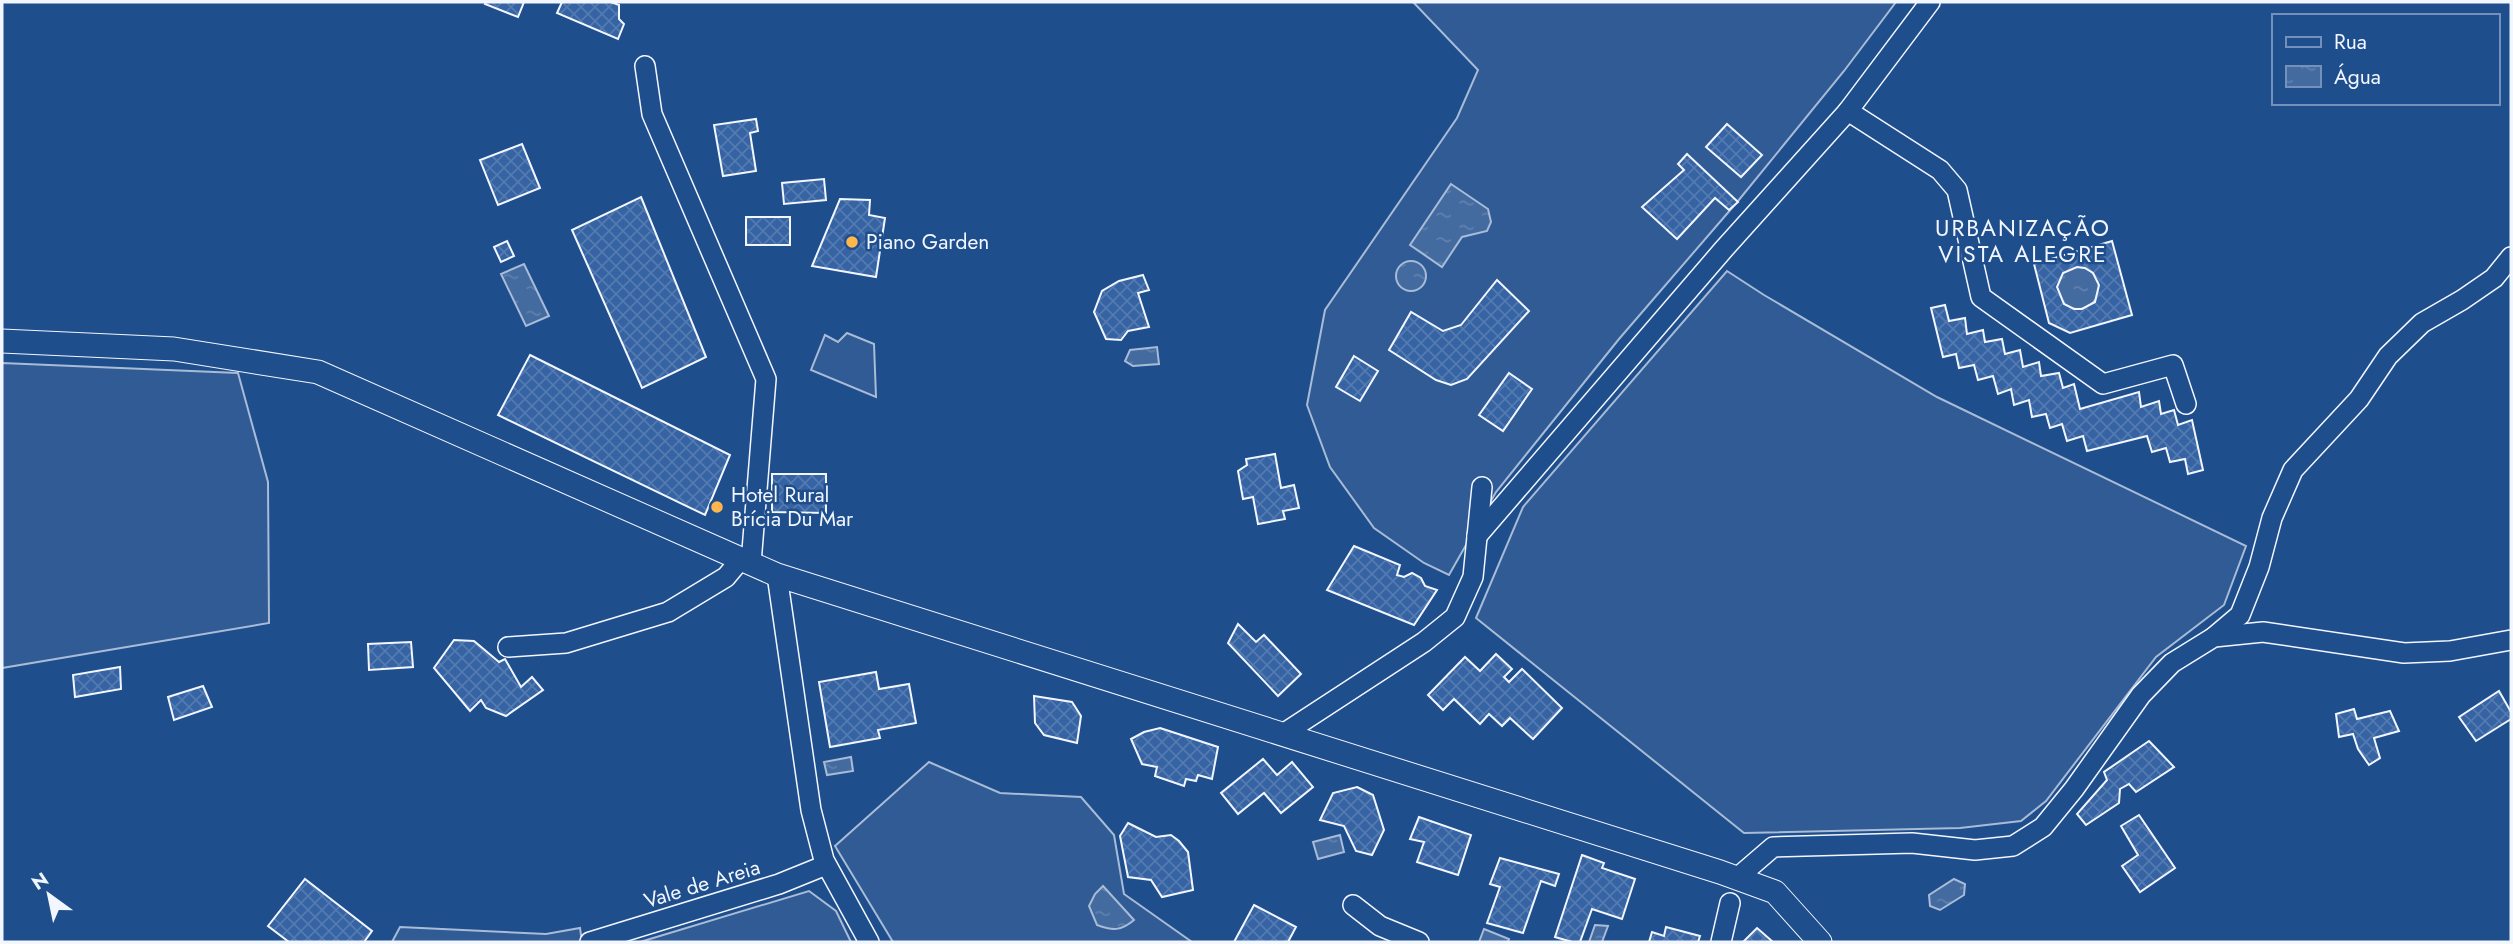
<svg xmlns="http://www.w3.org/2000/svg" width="2513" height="944" font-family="Jost,sans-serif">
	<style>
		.built { fill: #305b95; stroke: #a8bbd7; stroke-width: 2 }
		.water { fill: url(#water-ripples); stroke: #a8bbd7; stroke-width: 2 }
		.building { fill: url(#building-cross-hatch); stroke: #f2f6ff; stroke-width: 2; fill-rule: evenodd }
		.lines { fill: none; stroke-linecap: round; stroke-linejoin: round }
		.minor-casing { stroke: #f2f6ff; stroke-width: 22 }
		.tertiary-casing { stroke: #f2f6ff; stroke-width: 25 }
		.minor { stroke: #1f4e8c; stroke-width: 19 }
		.tertiary { stroke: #1f4e8c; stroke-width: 23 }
		.poi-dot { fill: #ffb74d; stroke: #1f4e8c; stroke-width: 2.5 }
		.labels { text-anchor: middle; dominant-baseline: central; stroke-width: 5; stroke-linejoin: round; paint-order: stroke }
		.poi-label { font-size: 21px; fill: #f2f6ff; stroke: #1f4e8c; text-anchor: start }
		.street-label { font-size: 21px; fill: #f2f6ff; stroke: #1f4e8c }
		.neighbourhood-label { font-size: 23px; letter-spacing: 2px; fill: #f2f6ff; stroke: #1f4e8c }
	</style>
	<defs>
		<pattern id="water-ripples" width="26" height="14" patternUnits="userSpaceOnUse" patternTransform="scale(1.75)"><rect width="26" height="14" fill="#446ba0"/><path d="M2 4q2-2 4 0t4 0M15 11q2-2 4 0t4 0" fill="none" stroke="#5f81ae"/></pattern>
		<pattern id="building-cross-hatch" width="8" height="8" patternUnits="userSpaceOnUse" patternTransform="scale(1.75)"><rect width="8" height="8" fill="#3563a3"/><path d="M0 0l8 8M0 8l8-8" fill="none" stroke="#537ab1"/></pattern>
	</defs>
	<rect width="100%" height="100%" fill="#1f4e8c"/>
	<g class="built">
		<polygon points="1413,2 1896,2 1844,71 1738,201 1619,339 1496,492 1449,575 1424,563 1374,528 1330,467 1307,405 1325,310 1457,118 1478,70"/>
		<polygon points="1727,271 1764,295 1937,397 2246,546 2224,605 2156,657 2046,801 2021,821 1960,828 1744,833 1476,618 1523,507"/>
		<polygon points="847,333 874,344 876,397 811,370 825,335 838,342"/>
		<polygon points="2,363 238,373 268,482 269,623 2,668"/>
		<polygon points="929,762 1000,793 1081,797 1114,835 1124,894 1192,942 893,942 835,846"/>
		<polygon points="809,891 836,911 851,942 640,942"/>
		<polygon points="400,927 546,934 580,928 582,942 392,942"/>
	</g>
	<g class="water">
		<polygon points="1451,184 1488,209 1491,222 1487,231 1462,237 1442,267 1410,245"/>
		<circle cx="1411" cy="276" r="15"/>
		<polygon points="524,264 549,316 526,326 501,274"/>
		<circle cx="2078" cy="288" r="21"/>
		<polygon points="1157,347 1159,364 1133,366 1125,361 1130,350"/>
		<polygon points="851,757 853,771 827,775 824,762"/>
		<polygon points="1340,835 1344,852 1318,859 1313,842"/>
		<polygon points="1954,879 1965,884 1964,895 1940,910 1930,906 1929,895"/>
		<path d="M1103,886L1134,920C1121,931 1113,931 1097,925L1089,906L1095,894Z"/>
		<polygon points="1595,925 1608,926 1602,942 1589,942"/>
		<polygon points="1484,929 1509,939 1508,942 1479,942"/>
	</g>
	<g class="building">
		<polygon points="486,2 524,2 518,17 485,4"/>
		<polygon points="562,2 611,2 619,5 619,19 624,24 618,39 557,13"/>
		<polygon points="756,119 758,131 750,133 756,171 723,176 714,125"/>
		<polygon points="1727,124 1762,155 1741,177 1706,147"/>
		<polygon points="522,144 540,188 498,205 480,160"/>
		<polygon points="1687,154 1738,202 1729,210 1715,198 1677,239 1642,207 1684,170 1678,164"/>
		<polygon points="824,179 826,200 784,204 782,183"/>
		<polygon points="641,197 706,357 642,388 572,230"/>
		<polygon points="840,199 870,200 869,215 885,218 876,277 812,266"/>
		<rect x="746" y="217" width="44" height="28"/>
		<polygon points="507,241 514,256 501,262 494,247"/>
		<path d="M2112,241L2132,315L2070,333L2049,323L2034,264ZM2077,267L2085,268L2093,273L2099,285L2095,302L2082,309H2074L2064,304L2057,287L2063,273Z"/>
		<polygon points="1143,275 1149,290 1138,293 1149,327 1128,331 1121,340 1106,339 1094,312 1102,291 1119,281"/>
		<polygon points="1497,280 1529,311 1467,379 1451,385 1436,380 1389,350 1411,312 1443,331 1461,325"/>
		<polygon points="1945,305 1949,321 1965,318 1967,334 1983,330 1985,342 2002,339 2005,354 2020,350 2023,367 2039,362 2041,376 2059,373 2063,388 2074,384 2080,409 2139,392 2141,407 2159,401 2161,414 2174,410 2178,425 2192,420 2203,470 2188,474 2185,459 2170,462 2166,448 2152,452 2147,436 2087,451 2083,436 2067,441 2062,424 2050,428 2046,414 2032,417 2029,400 2014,405 2011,389 1998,394 1993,376 1978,380 1974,365 1959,368 1956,354 1943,357 1931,308"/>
		<polygon points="530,355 730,455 705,515 498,415"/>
		<polygon points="1354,356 1378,371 1360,401 1336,387"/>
		<polygon points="1509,373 1532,389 1503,431 1479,415"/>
		<polygon points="1275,454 1281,488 1294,485 1299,508 1283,511 1285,519 1258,524 1253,497 1243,499 1238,471 1247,465 1246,459"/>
		<polygon points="772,474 826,474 826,513 772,512"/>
		<polygon points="1354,546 1400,565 1397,575 1404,577 1412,573 1421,578 1425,586 1437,590 1414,625 1327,590"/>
		<polygon points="1238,624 1256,642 1264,635 1301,674 1278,696 1228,643"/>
		<polygon points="454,640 474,641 499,662 505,659 521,687 532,677 543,690 506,716 486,708 481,700 470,711 434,668"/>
		<polygon points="411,642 413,667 369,670 368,644"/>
		<polygon points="1496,654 1512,669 1504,677 1509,682 1522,669 1562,708 1533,739 1510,718 1502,726 1489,714 1480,724 1454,699 1443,710 1428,695 1465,657 1480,671"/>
		<polygon points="120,667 121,689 75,697 73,675"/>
		<polygon points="876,672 879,689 909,684 916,723 878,730 880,738 830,747 819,682"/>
		<polygon points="203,686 212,707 174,720 168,697"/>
		<polygon points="2499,691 2511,712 2511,719 2476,741 2459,717"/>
		<polygon points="1034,696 1072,702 1081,716 1077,743 1044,735 1035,723"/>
		<polygon points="2354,709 2357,719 2390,711 2399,731 2374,738 2380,758 2369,765 2358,749 2353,734 2339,737 2336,714"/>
		<polygon points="1160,728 1218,747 1212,779 1198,775 1196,781 1186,779 1184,786 1155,776 1157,767 1142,764 1131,739 1144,732"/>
		<polygon points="2149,741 2174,767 2136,792 2129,784 2120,789 2119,803 2086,825 2077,814 2107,780 2104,772"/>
		<polygon points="1263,759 1277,775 1292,762 1313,787 1281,813 1264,793 1238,814 1221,793"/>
		<polygon points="1357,787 1373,795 1384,830 1372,855 1356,851 1344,826 1320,820 1333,793"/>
		<polygon points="2139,815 2175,868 2140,892 2122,866 2138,855 2121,826"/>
		<polygon points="1419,817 1471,835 1458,875 1417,862 1424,842 1410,839"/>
		<polygon points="1128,823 1156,837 1171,835 1179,841 1188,852 1193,890 1162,897 1151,880 1128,877 1120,836"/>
		<polygon points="1582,855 1604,863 1602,868 1635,879 1622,919 1592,909 1580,942 1572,942 1555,937"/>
		<polygon points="1500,858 1559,874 1555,886 1541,881 1523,933 1487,923 1500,887 1490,884"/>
		<polygon points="305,879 372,931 364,942 289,942 268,926"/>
		<polygon points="1254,905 1296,927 1288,942 1234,942"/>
		<polygon points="1666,927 1700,936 1698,942 1649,942 1652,932 1664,936"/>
		<polygon points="1757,928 1773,942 1743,942"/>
	</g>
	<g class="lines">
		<defs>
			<g id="minor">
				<polyline points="645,66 652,114 766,379 751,563"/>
				<polyline points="1848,111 1940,170 1957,190 1981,297 2103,384 2173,365 2186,404"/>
				<polyline points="1477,536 1723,250 1848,111 1930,2"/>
				<polyline points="777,575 811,810 824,860 869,942"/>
				<polyline points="2214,637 2240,615 2259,567 2272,518 2293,470 2359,399 2388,356 2422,323 2462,300 2494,278 2511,257"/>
				<polyline points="508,647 566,643 668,612 726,577 741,559"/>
				<polyline points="1283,734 1424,642 1455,617 1473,577 1482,487"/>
				<polyline points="1737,878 1773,847 1912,843 1975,850 2013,846 2043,827 2074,789 2141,695 2172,663 2214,637 2263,632 2404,653 2450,651 2511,640"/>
				<polyline points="1353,905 1380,926 1419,942"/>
				<polyline points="590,942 779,884 826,865"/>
				<polyline points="1721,942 1730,903"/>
			</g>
			<polyline id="tertiary" points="2,341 174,349 318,372 777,575 1720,872 1775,892 1820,942"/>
		</defs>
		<use href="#minor" class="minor-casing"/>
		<use href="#tertiary" class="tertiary-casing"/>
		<use href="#minor" class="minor"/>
		<use href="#tertiary" class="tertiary"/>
	</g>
	<g class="poi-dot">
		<circle cx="852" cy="242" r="7"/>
		<circle cx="717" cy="507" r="7"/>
	</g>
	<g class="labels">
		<g class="poi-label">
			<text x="866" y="242">Piano Garden</text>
			<text x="731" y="495">Hotel Rural<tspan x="731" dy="24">Brícia Du Mar</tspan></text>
		</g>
		<g class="street-label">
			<text transform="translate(702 884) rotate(-17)">Vale de Areia</text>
		</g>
		<g class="neighbourhood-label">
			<text x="2023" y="228">URBANIZAÇÃO<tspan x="2023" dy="26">VISTA ALEGRE</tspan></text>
		</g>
	</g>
	<rect width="2513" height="944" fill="none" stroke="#f2f6ff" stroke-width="7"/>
	<rect x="2272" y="14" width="228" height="91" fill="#1f4e8c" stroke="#7391ba" stroke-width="2"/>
	<rect x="2286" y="37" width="35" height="10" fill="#1f4e8c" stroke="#7391ba" stroke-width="2"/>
	<text x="2334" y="49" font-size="21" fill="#f2f6ff">Rua</text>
	<rect x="2286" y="66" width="35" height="21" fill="url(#water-ripples)" stroke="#7391ba" stroke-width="2"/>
	<text x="2334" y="84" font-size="21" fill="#f2f6ff">Água</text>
	<g transform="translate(49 895) rotate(327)" stroke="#1f4e8c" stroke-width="5" paint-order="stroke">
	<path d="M0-5L12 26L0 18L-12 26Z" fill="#f2f6ff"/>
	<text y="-10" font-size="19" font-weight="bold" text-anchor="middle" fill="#f2f6ff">N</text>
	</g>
</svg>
